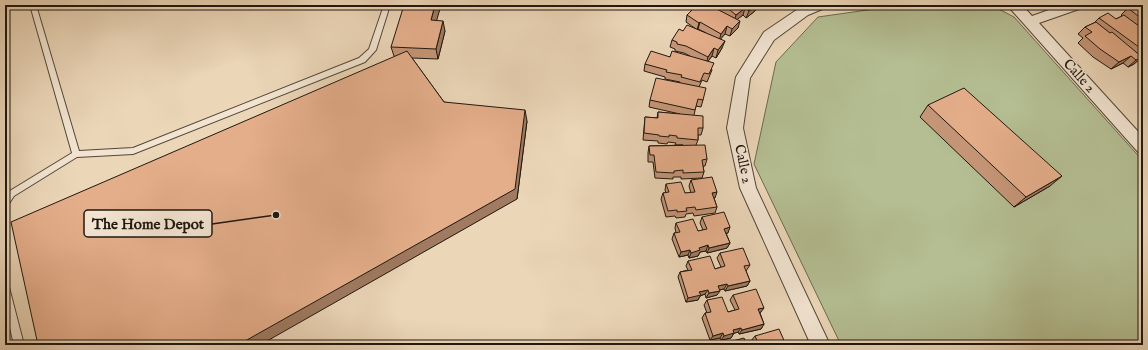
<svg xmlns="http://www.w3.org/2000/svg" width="1148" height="350" font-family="'IM FELL English',serif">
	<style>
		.green { fill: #b4be92; stroke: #6a6a50 }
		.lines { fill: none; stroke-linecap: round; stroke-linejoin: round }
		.service-casing { stroke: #524738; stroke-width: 2 }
		.minor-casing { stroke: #524738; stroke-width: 2 }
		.service { fill: #f2e4d1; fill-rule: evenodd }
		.minor { fill: #f2e4d1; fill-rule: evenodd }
		.wall { fill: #c59678; stroke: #1f170e; fill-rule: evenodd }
		.shaded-wall { fill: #a07a61; stroke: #1f170e }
		.building { fill: #e5ae8b; stroke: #1f170e }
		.labels { text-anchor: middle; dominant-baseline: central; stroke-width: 3; stroke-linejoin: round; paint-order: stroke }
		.street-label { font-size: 14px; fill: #1f170e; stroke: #f2e4d1 }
		.leader { fill: none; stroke: #1f170e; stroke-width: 1.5 }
		.callout-dot { fill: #1f170e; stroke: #f2e4d1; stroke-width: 1.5 }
		.callout { fill: #f2e4d1; stroke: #1f170e; stroke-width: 1.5 }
		.callout-label { font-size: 15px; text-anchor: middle; font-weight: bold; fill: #1f170e }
	</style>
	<rect width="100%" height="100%" fill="#ebd6b8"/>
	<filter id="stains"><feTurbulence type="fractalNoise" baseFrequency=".005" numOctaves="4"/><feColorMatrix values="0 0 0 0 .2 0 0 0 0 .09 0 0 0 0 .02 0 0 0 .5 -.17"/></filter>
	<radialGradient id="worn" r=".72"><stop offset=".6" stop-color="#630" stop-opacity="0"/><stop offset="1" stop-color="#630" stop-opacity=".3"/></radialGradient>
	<polygon class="green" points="903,5 991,5 1014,17 1143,161 1143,345 841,345 754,164 776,62 818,17"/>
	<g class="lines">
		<defs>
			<g id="service">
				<polygon points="30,5 36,5 79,151 133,148 359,58 369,49 384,5 390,5 376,50 365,62 133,154 77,157 14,196 8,205 5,206 5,196 8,192 72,153"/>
				<polygon points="5,283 8,284 9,287 24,345 14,345 5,306"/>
			</g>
			<g id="minor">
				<polygon points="807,5 827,5 825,8 808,15 774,40 750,78 743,128 756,188 830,345 811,345 740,188 727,128 736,77 764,32 798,9"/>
				<polygon points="1007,5 1022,5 1032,16 1063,5 1084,5 1082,8 1039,23 1143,137 1143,153 1138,152"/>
			</g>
		</defs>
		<use href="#service" class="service-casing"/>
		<use href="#minor" class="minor-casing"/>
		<use href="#service" class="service"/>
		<use href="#minor" class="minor"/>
	</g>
	<g class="wall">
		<polygon points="441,5 436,20 445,31 438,59 412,58 444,102 527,121 517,199 394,56 391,47"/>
		<path d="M703,5H757L755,11L746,18L743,15L737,19L738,28L730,36L725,34L720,39L722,48L716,58L712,56L708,61L712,70L707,82L702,80L699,87L703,100L701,107L696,106L694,115L703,128L701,135H698V140L696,145L707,159L705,166H703L704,172L702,178L681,179V177H673V179L655,178L653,162H648V153L649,146L683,145H675L676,143L668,142L667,144L658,143V141L643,140L645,117L657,118L658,112L680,114L649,107L650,100L680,83V82L665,79V77L644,71L645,64L670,57L690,56L684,53L675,51V49L670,47L672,40L683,31L696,29L686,22L687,15L701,8ZM698,29L706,33L698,30Z"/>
		<polygon points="1143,7 1143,53 1140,55 1142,57 1134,64 1128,67 1123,63 1111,69 1093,57 1078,43 1083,38 1078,34 1085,27 1094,23 1099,18 1116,19 1122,16 1121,15 1128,8"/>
		<polygon points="928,105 1050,186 1014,207 920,117"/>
		<polygon points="691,180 715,198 714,198 717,207 715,213 694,216 693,213 686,214 685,217 676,218 675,216 666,217 661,199 663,193 666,193 665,190 666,184 685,193 691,193 689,186"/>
		<polygon points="702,217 728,233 726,233 730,243 727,248 707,253 706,251 700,252 698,256 689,258 688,255 679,257 672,239 674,233 676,233 675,228 676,223 698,231 703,230 700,223"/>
		<polygon points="720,253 750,265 746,271 750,281 747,286 725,291 724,289 719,290 717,295 706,298 705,294 700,296 698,300 686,302 678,277 680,272 688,270 686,266 688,261 715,269 721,267 717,258"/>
		<polygon points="733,295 761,312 760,313 764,324 761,329 739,334 738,332 734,333 731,338 721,340 720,338 710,340 702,318 705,313 707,313 704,305 707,300 728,312 735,310 730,300"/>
		<polygon points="755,336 786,345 752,345 750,342"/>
	</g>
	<g class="shaded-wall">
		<polygon points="435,5 441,5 434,30 431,20"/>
		<polygon points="756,5 757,5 755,11 746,18 749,11"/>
		<polygon points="745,8 743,15 734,22 736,15"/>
		<polygon points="443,21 445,31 438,59 436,49"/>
		<polygon points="740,21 738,28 730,36 732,29"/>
		<polygon points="700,22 698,29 697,30 699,23"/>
		<polygon points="727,26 725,34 719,41 721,34"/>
		<polygon points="725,41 722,48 716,58 718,50"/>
		<polygon points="714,48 712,56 706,64 708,57"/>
		<polygon points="1131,56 1123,63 1111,69 1119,62"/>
		<polygon points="1142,57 1134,64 1128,67 1136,60"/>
		<polygon points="525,110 527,121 517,199 260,345 238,345"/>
		<polygon points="1062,176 1050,186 1014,207 1026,197"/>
		<polygon points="717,192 715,198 710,199 712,193"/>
		<polygon points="730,227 728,233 721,234 724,229"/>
		<polygon points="730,243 727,248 707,253 709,248"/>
		<polygon points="708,245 706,251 700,252 698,256 689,258 691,253 699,248"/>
		<polygon points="690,250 688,255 679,257 681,252"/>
		<polygon points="750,281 747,286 725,291 728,286"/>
		<polygon points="727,284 724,289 715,291 718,286"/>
		<polygon points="708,290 705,294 700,296 698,300 686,302 688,298 699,292"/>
		<polygon points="720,291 717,295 706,298 709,293"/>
		<polygon points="764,308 761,312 755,314 758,309"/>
		<polygon points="764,324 761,329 739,334 742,330"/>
		<polygon points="741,328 738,332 732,334 734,333 731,338 721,340 724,336 733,330"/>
		<polygon points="723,333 720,338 710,340 713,336"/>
	</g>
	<g class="building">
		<polygon points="404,5 435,5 431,20 443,21 436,49 391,47"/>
		<polygon points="703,5 709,5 740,21 732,29 727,26 721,34 700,22 699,23 687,15 696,6 701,8"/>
		<polygon points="724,5 756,5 749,11 745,8 736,15"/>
		<polygon points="1137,5 1140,5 1143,7 1143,20 1128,8"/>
		<polygon points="1108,13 1116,19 1124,15 1143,29 1143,50 1099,18"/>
		<polygon points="1096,22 1110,33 1112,32 1142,57 1136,60 1131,56 1119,62 1100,49 1085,36 1092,32 1085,27"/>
		<polygon points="687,25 725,41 718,50 714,48 708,57 686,46 677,44 677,42 672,40 679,29 683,31"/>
		<polygon points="407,51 444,102 525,110 515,189 238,345 38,345 11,222"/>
		<polygon points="651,51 670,57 672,51 714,63 709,74 704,73 700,82 681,77 682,75 666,72 667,70 645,64"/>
		<polygon points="656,78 706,88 703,100 698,99 695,110 650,100"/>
		<polygon points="964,88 1062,176 1026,197 928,105"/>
		<polygon points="658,112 703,116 703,128 698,128 698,140 677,138 677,136 669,135 669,137 659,136 659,135 644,133 645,117 658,118"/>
		<polygon points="705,145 707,159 702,160 704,172 683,173 683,170 674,171 674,173 656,172 654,155 650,155 649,146"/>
		<polygon points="712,177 717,192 712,193 717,207 696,210 695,207 686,208 687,211 677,212 677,210 668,211 663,193 669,192 666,184 681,182 685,193 695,192 691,180"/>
		<polygon points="724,212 730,227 724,229 730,243 709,248 708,245 699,248 700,250 691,253 690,250 681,252 674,233 680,232 676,223 693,219 698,231 707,229 702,217"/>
		<polygon points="743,248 750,265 744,266 750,281 728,286 727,284 718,286 720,291 709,293 708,290 699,292 701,295 688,298 680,272 692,270 688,261 710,256 715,269 725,266 720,253"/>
		<polygon points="756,289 764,308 758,309 764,324 742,330 741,328 733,330 734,333 724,336 723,333 713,336 705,313 711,312 707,300 722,297 728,312 739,309 733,295"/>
		<polygon points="779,329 786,345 759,345 755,336"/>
		<polygon points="744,338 747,345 718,345"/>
	</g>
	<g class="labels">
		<g class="street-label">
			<text transform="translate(1079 76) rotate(48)">Calle 2</text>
			<text transform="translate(743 164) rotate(78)">Calle 2</text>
		</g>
	</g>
	<path class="leader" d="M276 215L212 224"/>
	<circle class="callout-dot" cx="276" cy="215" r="4"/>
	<rect class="callout" x="84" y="210" width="128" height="27" rx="4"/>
	<g class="callout-label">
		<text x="148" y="229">The Home Depot</text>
	</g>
	<rect width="1148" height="350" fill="none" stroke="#ebd6b8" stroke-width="20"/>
	<rect x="6" y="6" width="1136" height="338" fill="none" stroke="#1f170e" stroke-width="2"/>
	<rect x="10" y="10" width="1128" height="330" fill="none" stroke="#1f170e"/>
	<rect width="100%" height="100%" filter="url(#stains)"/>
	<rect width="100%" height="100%" fill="url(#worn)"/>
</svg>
